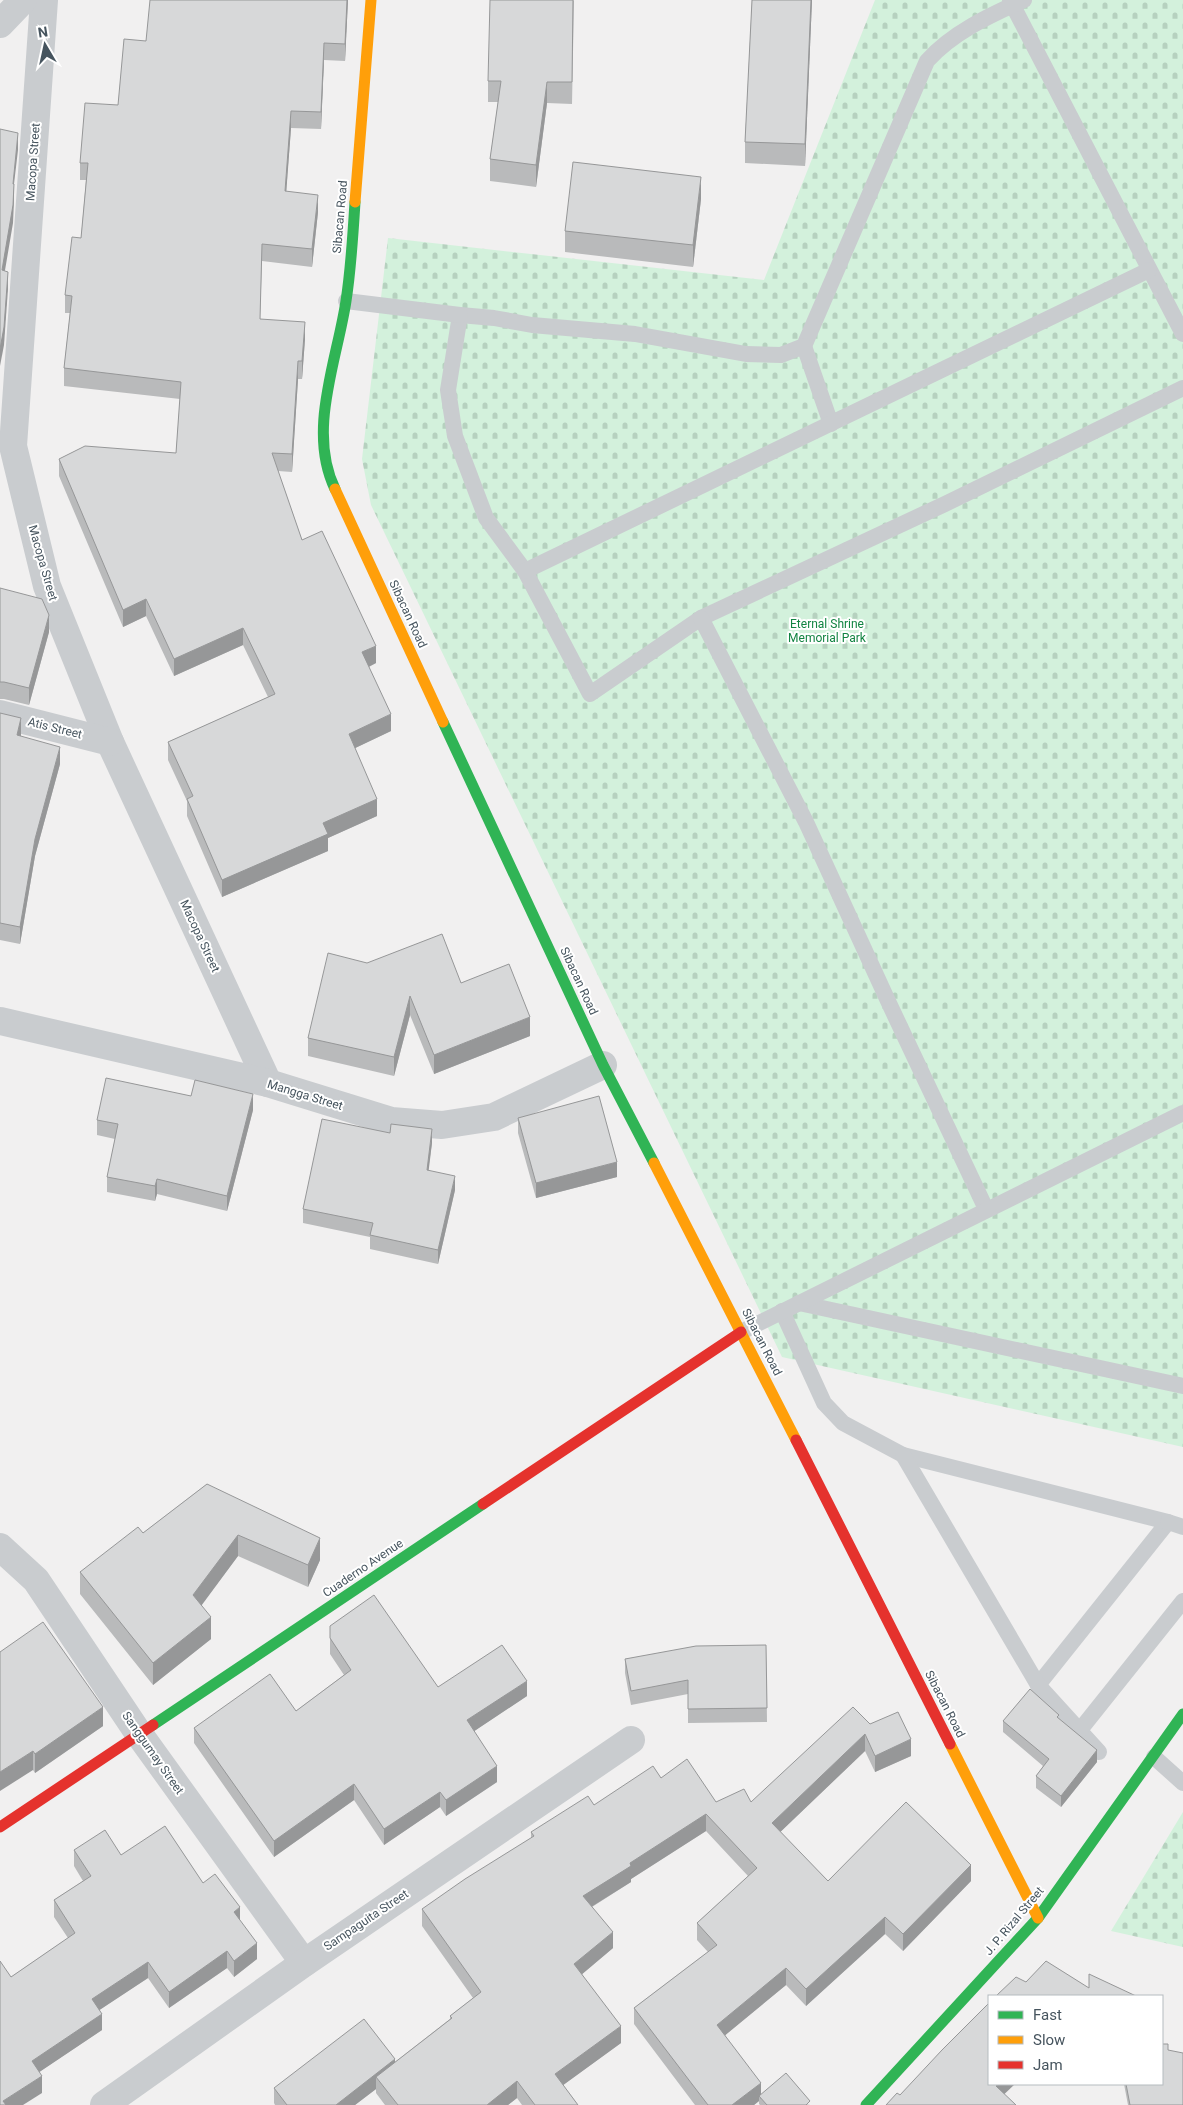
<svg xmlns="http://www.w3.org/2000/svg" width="1183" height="2105" font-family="Roboto,sans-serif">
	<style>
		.cemetery { fill: url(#cemetery-stones) }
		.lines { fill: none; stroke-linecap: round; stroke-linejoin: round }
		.lane { stroke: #c9cccf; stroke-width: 16 }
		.street { stroke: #c9cccf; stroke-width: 28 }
		.fast { stroke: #30b455; stroke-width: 11 }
		.slow { stroke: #ff9f0a; stroke-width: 11 }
		.jam { stroke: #e5322d; stroke-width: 11 }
		.wall { fill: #b9babb }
		.shaded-wall { fill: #969798 }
		.building { fill: #d7d8d9; stroke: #969798 }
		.labels { text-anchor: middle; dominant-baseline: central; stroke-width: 4; stroke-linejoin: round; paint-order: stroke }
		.street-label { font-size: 12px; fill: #46545e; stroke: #fff }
		.park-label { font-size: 12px; fill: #128442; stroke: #fff }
	</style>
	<defs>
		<pattern id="cemetery-stones" width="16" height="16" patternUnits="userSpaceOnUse" patternTransform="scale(1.25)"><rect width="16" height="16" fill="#d3f1dc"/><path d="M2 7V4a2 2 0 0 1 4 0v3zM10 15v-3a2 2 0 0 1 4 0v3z" fill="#b6d1bf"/></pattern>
	</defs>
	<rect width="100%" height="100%" fill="#f1f0f0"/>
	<g class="cemetery">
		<polygon points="875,0 1183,0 1183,1447 782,1357 371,505 362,459 388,238 764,280"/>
		<polygon points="1183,1812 1183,1947 1111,1931"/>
	</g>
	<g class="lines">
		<g class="lane">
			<polyline points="1010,0 1183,334"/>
			<path d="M1024,0C990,15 952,33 927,61L804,346L781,355L746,354L635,334L532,325L494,318L460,315L448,390L455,436L486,518L525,571L590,694L701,618L945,504L1183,388"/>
			<polyline points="346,301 460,315"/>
			<polyline points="804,346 831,424"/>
			<polyline points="525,571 1149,270"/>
			<polyline points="701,618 806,822 888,1001 986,1209"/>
			<polyline points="799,1303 1183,1386"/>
			<polyline points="782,1311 824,1403 843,1423 903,1455 1168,1522 1038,1685"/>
			<polyline points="741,1332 1183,1113"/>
			<polyline points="903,1455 1038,1685 1099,1752"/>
			<polyline points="1168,1522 1183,1527"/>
			<polyline points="1080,1730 1183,1601"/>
			<polyline points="1154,1757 1183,1783"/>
		</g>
		<g class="street">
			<polyline points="44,0 13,446 47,586 110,742 268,1083"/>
			<polyline points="0,24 23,0"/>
			<polyline points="0,714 110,742"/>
			<polyline points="0,1021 268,1083 391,1121 442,1125 494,1117 603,1065"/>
			<polyline points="0,1547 36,1580 139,1734 304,1963"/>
			<polyline points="104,2105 304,1963 631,1740"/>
		</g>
		<g class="fast">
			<path d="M335,489C307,431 337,361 346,301C351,269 353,235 355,202"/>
			<polyline points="443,722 603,1065 654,1163"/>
			<polyline points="153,1725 483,1504"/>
			<polyline points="866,2105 1038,1918 1183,1714"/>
		</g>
		<g class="slow">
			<polyline points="355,202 371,0"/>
			<polyline points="335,489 443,722"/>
			<polyline points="654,1163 796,1440"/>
			<polyline points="950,1744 1038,1918"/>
		</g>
		<g class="jam">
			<polyline points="796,1440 950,1744"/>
			<polyline points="483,1504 741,1332"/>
			<polyline points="0,1827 153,1725"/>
		</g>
	</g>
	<g class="wall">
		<polygon points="348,0 345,61 324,60 321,129 291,128 286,192 318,212 312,267 262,261 260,319 305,339 302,379 298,379 292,472 278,471 302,540 376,663 369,667 391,731 355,748 377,816 328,838 328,851 222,897 187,816 187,801 168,760 168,742 268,697 243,645 174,676 146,616 123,627 59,476 59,459 176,453 180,399 64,386 64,368 70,313 65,313 65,295 81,238 86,180 80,180 80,163 118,105 146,41"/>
		<polygon points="574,0 572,104 547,103 536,187 490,181 490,159 498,102 488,102 488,81"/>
		<polygon points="752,0 812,0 805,166 745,163 745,142"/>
		<polygon points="701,199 693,267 565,252 565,231"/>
		<polygon points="0,588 49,632 29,705 4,699 0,699"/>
		<polygon points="0,713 21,736 21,737 60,764 35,856 20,944 0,940"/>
		<polygon points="367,963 461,983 530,1036 434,1074 410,1015 394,1076 308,1056 308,1038"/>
		<polygon points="253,1110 227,1211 157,1194 155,1201 107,1192 107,1177 115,1139 97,1135 97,1120"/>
		<polygon points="518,1118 617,1177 536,1198 518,1133"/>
		<polygon points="432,1143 428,1170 455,1190 438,1264 370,1249 370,1237 303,1223 303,1209"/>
		<polygon points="207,1484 320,1560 308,1587 238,1556 201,1605 211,1639 153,1685 80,1594 80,1572 143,1533"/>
		<polygon points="330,1626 438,1687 527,1696 474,1731 497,1782 446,1816 440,1807 384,1845 354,1800 274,1857 194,1743 194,1728 296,1711 344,1675 330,1654"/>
		<polygon points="766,1645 767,1722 688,1723 688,1694 631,1705 625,1673 625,1659"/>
		<polygon points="0,1652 103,1726 35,1773 33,1770"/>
		<polygon points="1059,1719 1097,1762 1061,1807 1036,1788 1036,1776 1043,1766 1003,1732 1003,1721"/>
		<polygon points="870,1724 911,1756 875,1772 865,1751 780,1832 828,1881 971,1881 903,1951 885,1934 806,2006 786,1985 725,2035 761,2094 810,2105 760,2105 759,2104 759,2101 754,2105 695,2105 634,2024 634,2008 708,1952 697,1940 697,1923 748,1876 706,1831 631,1879 631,1882 592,1907 613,1948 582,1974 621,2043 563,2085 578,2105 522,2105 517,2098 508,2105 385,2105 376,2093 376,2089 355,2105 275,2105 274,2103 274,2088 395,2062 450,2019 450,2016 473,1998 422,1926 422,1909 531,1838 531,1832 661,1778 716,1802 751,1802"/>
		<polygon points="74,1850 121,1855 203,1883 240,1921 257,1959 234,1977 227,1968 169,2008 148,1978 99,2010 102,2030 39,2072 42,2093 11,1977 68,1938 54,1917 54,1900 83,1881 74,1866"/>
		<polygon points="1168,2050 1183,2105 1128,2105 1124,2084 1162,2084"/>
	</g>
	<g class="shaded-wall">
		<polygon points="347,0 348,0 345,61 345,44"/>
		<polygon points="811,0 812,0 805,166 805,144"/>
		<polygon points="324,43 324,60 321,129 321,112"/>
		<polygon points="547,82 547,103 536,187 536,165"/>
		<polygon points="291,111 291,128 285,209 285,191"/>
		<polygon points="18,133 18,150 14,184 14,201 13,223 2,288 2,270"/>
		<polygon points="701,177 701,199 693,267 693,245"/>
		<polygon points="318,195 318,212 312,267 312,249"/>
		<polygon points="8,272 8,289 4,345 0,366 0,349"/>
		<polygon points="305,322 305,339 302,379 302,361"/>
		<polygon points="298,361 298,379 292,472 292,454"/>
		<polygon points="146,599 146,616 123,627 123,610"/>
		<polygon points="49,615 49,632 29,705 29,688"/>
		<polygon points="243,628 243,645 174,676 174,659"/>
		<polygon points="376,646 376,663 362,670 362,652"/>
		<polygon points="391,714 391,731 349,751 349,734"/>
		<polygon points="21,718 21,736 17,752 17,735"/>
		<polygon points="60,747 60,764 35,856 20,944 20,927 35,839"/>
		<polygon points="377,799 377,816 328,838 328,851 222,897 222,880 323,823"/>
		<polygon points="410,996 410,1015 394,1076 394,1057"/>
		<polygon points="530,1017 530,1036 434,1074 434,1055"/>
		<polygon points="253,1094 253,1110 227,1211 227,1196"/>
		<polygon points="432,1129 432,1143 427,1184 427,1170"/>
		<polygon points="617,1162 617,1177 536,1198 536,1183"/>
		<polygon points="455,1176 455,1190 438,1264 438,1250"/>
		<polygon points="157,1179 157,1194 155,1201 155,1186"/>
		<polygon points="238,1535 238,1556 193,1617 193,1595"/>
		<polygon points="320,1538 320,1560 308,1587 308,1565"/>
		<polygon points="211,1617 211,1639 153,1685 153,1663"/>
		<polygon points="527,1681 527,1696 467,1736 467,1720"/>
		<polygon points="103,1707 103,1726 35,1773 35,1754"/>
		<polygon points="865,1734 865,1751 772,1840 772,1823"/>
		<polygon points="911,1739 911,1756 875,1772 875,1756"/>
		<polygon points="1097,1750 1097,1762 1061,1807 1061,1796"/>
		<polygon points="33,1751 33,1770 0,1791 0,1772"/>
		<polygon points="497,1766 497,1782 446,1816 446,1800"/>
		<polygon points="354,1784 354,1800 274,1857 274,1841"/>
		<polygon points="440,1792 440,1807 384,1845 384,1829"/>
		<polygon points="706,1814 706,1831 631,1879 631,1882 583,1912 583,1896 630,1863"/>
		<polygon points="971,1865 971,1881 903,1951 903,1934"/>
		<polygon points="240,1907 240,1924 234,1912"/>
		<polygon points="885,1917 885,1934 806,2006 806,1989"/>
		<polygon points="613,1932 613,1948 574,1981 574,1964"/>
		<polygon points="257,1943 257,1959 234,1977 234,1961"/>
		<polygon points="227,1951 227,1968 169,2008 169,1992"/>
		<polygon points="148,1962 148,1978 92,2015 92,1999"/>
		<polygon points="786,1968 786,1985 717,2042 717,2025"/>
		<polygon points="102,2014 102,2030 32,2077 32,2061"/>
		<polygon points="621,2026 621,2043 555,2091 555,2074"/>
		<polygon points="395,2059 395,2074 376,2077 376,2089 355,2105 336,2105"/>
		<polygon points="42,2076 42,2093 23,2105 3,2105 3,2101"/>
		<polygon points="517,2081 517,2098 508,2105 487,2105"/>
		<polygon points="761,2083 761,2099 759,2096 759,2101 754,2105 732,2105"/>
		<polygon points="999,2084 1015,2084 996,2102 996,2086"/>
	</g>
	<g class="building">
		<polygon points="150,0 347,0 345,44 324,43 321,112 291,111 285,191 318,195 312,249 262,244 260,319 305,322 302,361 298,361 292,454 272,453 302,540 322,531 376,646 362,652 391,714 349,734 377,799 323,823 328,834 222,880 187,799 193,796 168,742 275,694 243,628 174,659 146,599 123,610 59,459 85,446 176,453 181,382 64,368 72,296 65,295 72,237 81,238 88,163 80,163 85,103 118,105 124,39 146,41"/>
		<polygon points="490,0 573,0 572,82 547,82 536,165 490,159 501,81 488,81"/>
		<polygon points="752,0 811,0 805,144 745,142"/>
		<polygon points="0,129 18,133 13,184 14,184 13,205 2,270 8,272 4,327 0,349"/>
		<polygon points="573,162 701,177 693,245 565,231"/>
		<polygon points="0,588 42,599 49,615 29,688 4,682 0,682"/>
		<polygon points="0,713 21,718 17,735 60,747 35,839 20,927 0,923"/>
		<polygon points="442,934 461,983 509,964 530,1017 434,1055 410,996 394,1057 308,1038 328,953 367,963"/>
		<polygon points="106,1078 191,1096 195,1080 253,1094 227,1196 157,1179 155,1186 107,1177 118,1124 97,1120"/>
		<polygon points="599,1096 617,1162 536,1183 518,1118"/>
		<polygon points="322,1119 390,1133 391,1124 432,1129 427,1170 455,1176 438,1250 370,1235 373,1223 303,1209"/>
		<polygon points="207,1484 320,1538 308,1565 238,1535 193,1595 211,1617 153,1663 80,1572 138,1527 143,1533"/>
		<polygon points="374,1595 438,1687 502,1645 527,1681 467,1720 497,1766 446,1800 440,1792 384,1829 354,1784 274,1841 194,1728 270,1674 296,1711 351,1670 330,1638 330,1626"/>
		<polygon points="43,1622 103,1707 35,1754 33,1751 0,1772 0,1652"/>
		<polygon points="766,1645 767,1708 688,1709 688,1680 631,1691 625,1659 696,1646"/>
		<polygon points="1030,1689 1059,1715 1057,1717 1097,1750 1061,1796 1036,1776 1049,1759 1003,1721"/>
		<polygon points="853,1707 870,1724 898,1712 911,1739 875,1756 865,1734 772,1823 828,1881 906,1802 971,1865 903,1934 885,1917 806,1989 786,1968 717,2025 761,2083 732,2105 708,2105 634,2008 717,1945 697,1923 757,1868 706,1814 630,1863 631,1866 583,1896 613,1932 574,1964 621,2026 555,2074 578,2105 535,2105 517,2081 487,2105 398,2105 376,2077 452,2018 450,2016 481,1992 422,1909 465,1879 534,1836 531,1832 588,1796 594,1805 653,1766 661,1778 687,1759 716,1802 744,1789 751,1802"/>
		<polygon points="165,1826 203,1883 215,1874 240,1907 234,1912 257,1943 234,1961 227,1951 169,1992 148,1962 92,1999 102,2014 32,2061 42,2076 3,2101 6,2105 0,2105 0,1961 11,1977 75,1933 54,1900 91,1876 74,1850 105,1830 121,1855"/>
		<polygon points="1046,1961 1089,1988 1089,1974 1136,1996 996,1996 1016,1977 1026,1982"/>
		<polygon points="989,2003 989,2084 999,2084 996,2086 1016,2105 886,2105 897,2093 900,2095 942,2050"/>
		<polygon points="364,2019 395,2059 336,2105 287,2105 274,2088"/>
		<polygon points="1162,2044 1168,2044 1168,2050 1183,2053 1183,2105 1130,2105 1126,2084 1162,2084"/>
		<polygon points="786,2073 810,2101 806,2105 767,2105 759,2096"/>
	</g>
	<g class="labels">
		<g class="street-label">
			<text transform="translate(33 162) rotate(-86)">Macopa Street</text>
			<text transform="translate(340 217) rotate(-85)">Sibacan Road</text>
			<text transform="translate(43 563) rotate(74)">Macopa Street</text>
			<text transform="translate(408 614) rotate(65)">Sibacan Road</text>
			<text transform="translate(55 728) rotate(14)">Atis Street</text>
			<text transform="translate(200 936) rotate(65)">Macopa Street</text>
			<text transform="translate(579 981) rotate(65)">Sibacan Road</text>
			<text transform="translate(305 1095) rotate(17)">Mangga Street</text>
			<text transform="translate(762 1342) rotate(63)">Sibacan Road</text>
			<text transform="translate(363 1568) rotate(-34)">Cuaderno Avenue</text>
			<text transform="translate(945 1704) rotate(63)">Sibacan Road</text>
			<text transform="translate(153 1753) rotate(55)">Sanggumay Street</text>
			<text transform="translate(366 1920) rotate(-34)">Sampaguita Street</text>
			<text transform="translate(1014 1921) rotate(-50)">J. P. Rizal Street</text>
		</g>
		<g class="park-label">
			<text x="827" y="624">Eternal Shrine<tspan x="827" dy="14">Memorial Park</tspan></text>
		</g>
	</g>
	<rect x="988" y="1995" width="175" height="90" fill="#ffffff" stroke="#b5bbbf"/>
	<rect x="998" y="2011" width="25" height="8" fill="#30b455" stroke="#b5bbbf"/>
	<text x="1033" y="2020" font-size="15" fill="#46545e">Fast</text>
	<rect x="998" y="2036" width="25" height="8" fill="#ff9f0a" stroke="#b5bbbf"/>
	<text x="1033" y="2045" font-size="15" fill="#46545e">Slow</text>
	<rect x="998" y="2061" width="25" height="8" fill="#e5322d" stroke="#b5bbbf"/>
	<text x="1033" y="2070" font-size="15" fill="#46545e">Jam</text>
	<g transform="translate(45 45) rotate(351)" stroke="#ffffff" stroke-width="4" paint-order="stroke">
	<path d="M0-4L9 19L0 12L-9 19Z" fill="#46545e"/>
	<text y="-8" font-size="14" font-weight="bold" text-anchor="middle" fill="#46545e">N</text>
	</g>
</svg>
